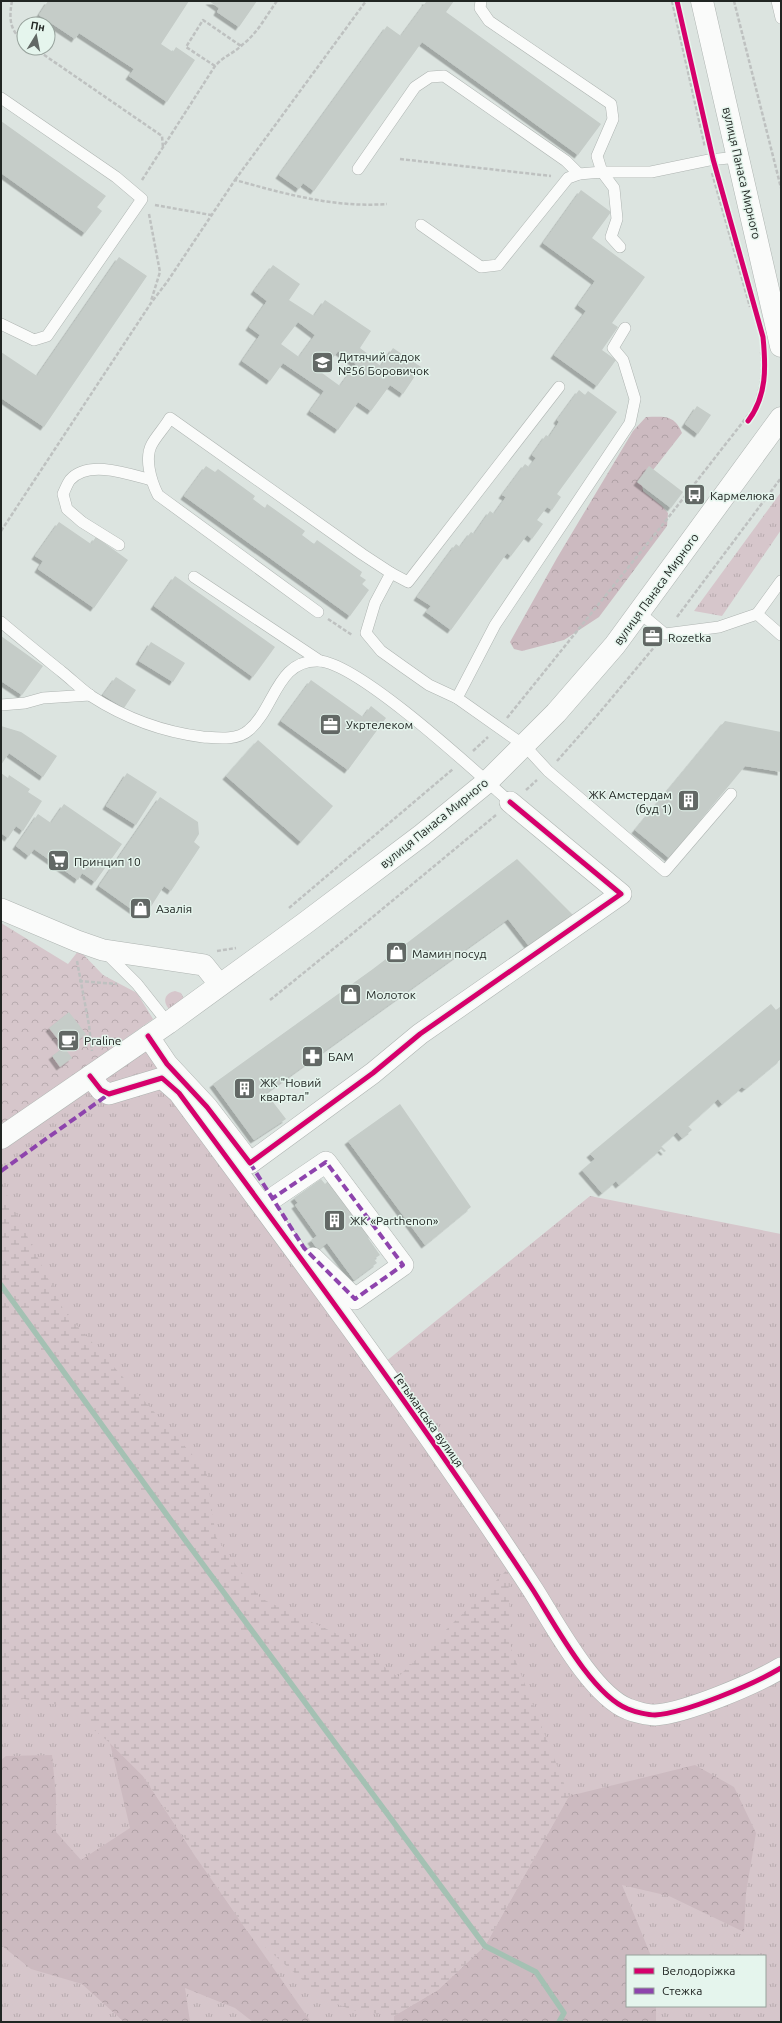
<svg xmlns="http://www.w3.org/2000/svg" width="782" height="2023" font-family="Ubuntu,sans-serif">
	<style>
		.grass { fill: url(#grass-tufts); fill-rule: evenodd }
		.forest { fill: url(#forest-crowns) }
		.wetland { fill: url(#wetland-marsh) }
		.park { fill: url(#park-crowns) }
		.lines { fill: none; stroke-linecap: round; stroke-linejoin: round }
		.stream { stroke: #a4c1b3; stroke-width: 5.5 }
		.building { fill: #c5ccc8; fill-rule: evenodd; filter: url(#shadow) }
		.lane-casing { stroke: #aeb4b1; stroke-width: 12 }
		.street-casing { stroke: #aeb4b1; stroke-width: 22 }
		.secondary-casing { stroke: #aeb4b1; stroke-width: 23 }
		.path { stroke: #bec1c0; stroke-width: 2.5; stroke-dasharray: 4 2; stroke-linecap: butt }
		.lane { stroke: #fafbfa; stroke-width: 11 }
		.street { stroke: #fafbfa; stroke-width: 21 }
		.secondary { stroke: #fafbfa; stroke-width: 22 }
		.quiet { stroke: #8e44ad; stroke-width: 4; stroke-dasharray: 8 4; stroke-linecap: butt }
		.cycleway-casing { stroke: #e5f5ed; stroke-width: 8 }
		.cycleway { stroke: #d6006c; stroke-width: 5 }
		.labels { text-anchor: middle; dominant-baseline: central; stroke-width: 3; stroke-linejoin: round; paint-order: stroke }
		.street-label { font-size: 12px; fill: #212623; stroke: #e5f5ed }
		.poi-label { font-size: 12px; fill: #212623; stroke: #e5f5ed; text-anchor: start }
	</style>
	<defs>
		<pattern id="grass-tufts" width="24" height="20" patternUnits="userSpaceOnUse"><rect width="24" height="20" fill="#d6c6cb"/><path d="M3 7l-1-3M5 7V3M7 7l1-3M15 17l-1-3M17 17v-4M19 17l1-3" fill="none" stroke="#b7aaae"/></pattern>
		<pattern id="forest-crowns" width="20" height="18" patternUnits="userSpaceOnUse"><rect width="20" height="18" fill="#ccbac0"/><path d="M2 6a3 3 0 1 1 6 0M12 15a3 3 0 1 1 6 0" fill="none" stroke="#afa0a5"/></pattern>
		<pattern id="wetland-marsh" width="20" height="14" patternUnits="userSpaceOnUse"><rect width="20" height="14" fill="#d6c6cb"/><path d="M1 5h8M5 5V1M11 12h8M15 12V8" fill="none" stroke="#b7aaae"/></pattern>
		<pattern id="park-crowns" width="20" height="18" patternUnits="userSpaceOnUse"><rect width="20" height="18" fill="#d6c6cb"/><path d="M2 6a3 3 0 1 1 6 0M12 15a3 3 0 1 1 6 0" fill="none" stroke="#b7aaae"/></pattern>
		<filter id="shadow"><feDropShadow dx="-3.5" dy="3.5" stdDeviation="0" flood-color="#0004"/></filter>
	</defs>
	<rect width="100%" height="100%" fill="#dce4e0"/>
	<g class="grass">
		<polygon points="781,492 781,530 722,616 694,611"/>
		<path d="M175,991L181,993L184,999L169,1009C162,1001 165,993 175,991Z"/>
		<path d="M146,1047L374,1371L590,1196L781,1234V2022H1V1148ZM627,1956H765V2006H627Z"/>
	</g>
	<g class="forest">
		<path d="M646,417C664,417 674,414 682,433L642,484L643,491L662,506L668,513L667,526L599,617L564,640L522,651L514,649L510,642L557,558L633,431Z"/>
		<polygon points="110,1743 143,1776 195,1856 311,2022 253,2022 235,2008 185,1988 190,2022 124,2022 82,1984 31,1969 1,1945 1,1760 6,1756 52,1755 56,1796 56,1832 81,1860 130,1828"/>
		<polygon points="695,1765 734,1787 756,1833 746,1893 744,1932 669,1896 622,1885 651,1956 627,1956 627,2006 656,2006 656,2022 394,2022 394,2016 438,1990 485,1946 569,1796"/>
	</g>
	<polygon class="wetland" points="7,1195 64,1311 206,1470 216,1537 260,1598 348,1639 398,1677 508,1569 511,1649 569,1796 485,1946 438,1990 394,2016 352,2010 324,1999 247,1931 143,1776 110,1743 65,1706 24,1699 1,1703 1,1203"/>
	<polygon class="park" points="1,923 68,964 79,950 103,975 137,993 153,1019 1,1127"/>
	<g class="lines">
		<polyline class="stream" points="1,1285 185,1540 485,1946 536,1972 564,2013 559,2022"/>
	</g>
	<g class="building">
		<polygon points="48,1 189,1 161,44 173,52 176,47 195,60 167,102 129,76 134,69 79,33 75,39 39,15"/>
		<polygon points="209,1 257,1 239,27 217,12 219,8"/>
		<polygon points="425,1 454,1 446,12 601,124 578,155 422,42 314,191 303,183 299,189 279,175 387,26 401,36 426,2"/>
		<polygon points="1,121 106,196 97,207 102,211 85,233 1,173"/>
		<polygon points="581,190 611,212 592,238 645,277 612,323 618,327 602,350 616,360 597,386 554,355 586,311 578,305 595,281 543,243"/>
		<polygon points="119,257 147,276 44,427 1,398 1,352 37,376"/>
		<path d="M273,265L300,284L289,300L314,316L325,300L371,331L360,348L372,357L371,359L381,366L393,348L421,367L403,394L390,385L371,411L358,402L338,430L310,411L324,391L283,363L270,381L242,361L260,335L249,327L267,301L254,291ZM298,322L315,335L299,357L281,344ZM338,351L356,364L340,386L322,373Z"/>
		<polygon points="579,390 585,395 588,391 617,412 557,494 561,497 552,510 547,507 537,520 543,524 532,539 527,535 511,556 507,553 451,630 426,612 431,606 417,597 456,544 460,547 471,532 474,534 490,511 494,514 506,497 502,495 525,464 529,467 536,458 532,455 546,435 549,437 559,422 557,420"/>
		<polygon points="697,406 711,415 698,434 685,424"/>
		<polygon points="206,466 215,472 218,469 255,496 253,499 265,508 267,504 305,531 302,535 314,544 317,540 362,572 360,576 366,580 362,584 369,590 350,616 184,496"/>
		<polygon points="649,466 683,492 671,508 637,482"/>
		<polygon points="59,522 91,544 96,537 128,560 94,608 38,569 43,561 35,556"/>
		<polygon points="175,576 275,647 253,677 154,606"/>
		<polygon points="1,636 43,666 22,695 1,681"/>
		<polygon points="151,642 185,663 173,682 139,661"/>
		<polygon points="116,677 136,690 124,708 103,695"/>
		<polygon points="311,680 363,717 371,706 386,718 348,770 281,721"/>
		<polygon points="725,721 781,732 781,772 745,766 669,858 635,830"/>
		<polygon points="1,726 21,732 57,756 43,777 9,753 1,765"/>
		<polygon points="258,740 333,806 301,842 226,776"/>
		<polygon points="1,773 8,778 9,775 30,789 28,792 42,801 23,831 16,826 8,838 1,833"/>
		<polygon points="127,773 157,792 136,825 106,806"/>
		<polygon points="160,797 198,822 199,834 194,842 200,847 171,891 164,886 147,913 137,913 99,886"/>
		<polygon points="64,804 122,844 95,882 82,873 78,880 34,849 29,856 16,846 38,814 51,823"/>
		<polygon points="517,859 575,917 532,950 508,919 266,1093 286,1119 254,1140 213,1084 373,969"/>
		<polygon points="771,1004 776,1010 781,1006 781,1059 745,1089 742,1087 722,1104 718,1099 688,1126 692,1130 682,1138 677,1132 661,1146 666,1151 664,1152 661,1149 619,1185 616,1181 602,1193 582,1170 595,1159 590,1154"/>
		<polygon points="69,1012 86,1034 66,1050 72,1058 60,1067 52,1056 64,1047 49,1028"/>
		<polygon points="400,1104 471,1207 425,1245 348,1141"/>
		<polygon points="321,1179 325,1184 328,1181 372,1235 368,1238 380,1255 374,1259 377,1263 354,1280 327,1243 318,1250 311,1240 317,1236 295,1205 298,1203 294,1198"/>
	</g>
	<g class="lines">
		<defs>
			<g id="lane">
				<polyline points="481,1 480,8 489,21 611,104 613,119 597,156 602,172 651,172 709,160 738,157"/>
				<polyline points="777,1 781,18"/>
				<polyline points="1,98 116,177 142,199 47,336 34,340 1,324"/>
				<polyline points="358,169 415,87 430,77 444,76 566,161 579,174"/>
				<polyline points="421,225 481,267 498,265 568,178 579,174 602,172 614,188 617,219 611,237 620,247"/>
				<polyline points="559,387 408,582 391,573 375,603 366,633 381,651 402,666 429,685 457,698 525,746 548,771 665,871 731,794"/>
				<path d="M119,545L82,522L67,509L63,494C65,490 67,484 70,480C88,459 129,474 151,480"/>
				<polyline points="194,577 320,661"/>
				<path d="M318,612L158,495C151,481 144,458 152,444C157,435 165,427 170,418L362,554L391,573"/>
				<polyline points="640,613 665,634 719,627 757,614 781,635"/>
				<polyline points="757,614 781,581"/>
				<path d="M1,622C21,639 41,655 62,672C72,680 81,689 91,696C125,718 163,732 203,737C217,738 237,741 249,730C275,708 277,659 319,661C359,663 476,772 510,802"/>
				<polyline points="457,698 495,625 630,423 635,399 623,360 613,348 625,328"/>
				<polyline points="1,705 25,703 43,698 90,695"/>
				<polyline points="105,952 137,984 168,1023"/>
			</g>
			<g id="street">
				<polyline points="1,909 77,941 103,950 204,965 220,985"/>
				<polyline points="148,1036 167,1064 207,1107 250,1163 373,1073 420,1034 621,894 510,802"/>
				<path d="M90,1076L101,1090L109,1094L162,1078L179,1093C300,1257 422,1420 533,1590C554,1623 592,1695 628,1709C635,1712 648,1715 655,1715C686,1713 754,1684 781,1668"/>
				<polyline points="273,1198 326,1162 403,1265 355,1299 313,1258"/>
			</g>
			<g id="secondary">
				<polyline points="702,1 781,346"/>
				<polyline points="1,1138 168,1023 304,924 422,835 487,782 556,713 615,645 781,418"/>
			</g>
		</defs>
		<use href="#lane" class="lane-casing"/>
		<use href="#street" class="street-casing"/>
		<use href="#secondary" class="secondary-casing"/>
		<g class="path">
			<path d="M12,1C9,17 9,31 24,41"/>
			<polyline points="672,1 705,147"/>
			<polyline points="734,1 781,188"/>
			<polyline points="34,48 162,136 163,148"/>
			<polyline points="215,66 186,47 203,20 241,46"/>
			<polyline points="400,159 551,176"/>
			<polyline points="712,173 750,307"/>
			<path d="M142,180L215,66C225,55 233,54 242,45C257,34 266,16 277,1"/>
			<polyline points="235,180 366,1"/>
			<polyline points="155,205 211,215"/>
			<polyline points="149,214 160,272 151,301"/>
			<path d="M1,531L151,303L167,282L235,180C286,194 334,208 387,204"/>
			<polyline points="677,617 781,478"/>
			<polyline points="328,619 352,635"/>
			<path d="M507,718L664,523L753,409C760,391 764,372 761,352"/>
			<polyline points="473,751 488,737"/>
			<polyline points="557,761 595,718 656,645"/>
			<polyline points="526,790 537,780"/>
			<polyline points="289,908 453,769"/>
			<polyline points="217,951 236,948"/>
			<polyline points="77,961 89,1025 92,1051"/>
			<polyline points="79,981 117,984"/>
			<polyline points="270,1000 363,925 496,815"/>
		</g>
		<use href="#lane" class="lane"/>
		<use href="#street" class="street"/>
		<use href="#secondary" class="secondary"/>
		<g class="quiet">
			<polyline points="250,1163 304,1248 355,1299 403,1265 326,1162 273,1198"/>
			<polyline points="1,1171 109,1094"/>
		</g>
		<defs>
			<g id="cycleway">
				<path d="M677,1L713,159L763,337C766,367 767,396 748,421"/>
				<polyline points="148,1036 167,1064 207,1107 250,1163 373,1073 420,1034 621,894 510,802"/>
				<path d="M90,1076L101,1090L109,1094L162,1078L179,1093C300,1257 422,1420 533,1590C554,1623 592,1695 628,1709C635,1712 648,1715 655,1715C686,1713 754,1684 781,1668"/>
			</g>
		</defs>
		<use href="#cycleway" class="cycleway-casing"/>
		<use href="#cycleway" class="cycleway"/>
	</g>
	<defs>
		<symbol id="school-square" viewBox="-11 -11 22 22"><rect x="-9" y="-9" width="18" height="18" rx="4" fill="#626865" stroke="#e5f5ed"/><path d="M0-5L7-2L0 1L-7-2ZM-4 1L0 2.5L4 1V4Q0 6-4 4Z" fill="#fff"/></symbol>
		<symbol id="bus-square" viewBox="-11 -11 22 22"><rect x="-9" y="-9" width="18" height="18" rx="4" fill="#626865" stroke="#e5f5ed"/><path d="M-5-6H5V4H4V6H2V4H-2V6H-4V4H-5ZM-3.5-4V0h7V-4ZM-3.5 1.2v1.5H-2V1.2ZM2 1.2v1.5H3.5V1.2Z" fill="#fff"/></symbol>
		<symbol id="office-square" viewBox="-11 -11 22 22"><rect x="-9" y="-9" width="18" height="18" rx="4" fill="#626865" stroke="#e5f5ed"/><path d="M-6-3h4V-5.5h4V-3h4V5H-6ZM-1-4.5V-3h2v-1.5ZM-6 0V1H6V0Z" fill="#fff"/></symbol>
		<symbol id="building-square" viewBox="-11 -11 22 22"><rect x="-9" y="-9" width="18" height="18" rx="4" fill="#626865" stroke="#e5f5ed"/><path d="M-4-6H4V6H1V3H-1V6H-4ZM-2.5-4.3h1.7v1.8h-1.7ZM.8-4.3h1.7v1.8H.8ZM-2.5-1h1.7V.8h-1.7ZM.8-1h1.7V.8H.8Z" fill="#fff"/></symbol>
		<symbol id="supermarket-square" viewBox="-11 -11 22 22"><rect x="-9" y="-9" width="18" height="18" rx="4" fill="#626865" stroke="#e5f5ed"/><path d="M-6-5.5h2.5l.6 2H6L4.5 2H-2.5L-4.4-4H-6ZM-1.5 3.2a1.3 1.3 0 1 0 .1 0ZM3 3.2a1.3 1.3 0 1 0 .1 0Z" fill="#fff"/></symbol>
		<symbol id="shop-square" viewBox="-11 -11 22 22"><rect x="-9" y="-9" width="18" height="18" rx="4" fill="#626865" stroke="#e5f5ed"/><path d="M-5-2.5h2.3a2.7 3.5 0 0 1 5.4 0H5L5.5 6h-11ZM-1.5-2.5h3a1.5 2.3 0 0 0-3 0Z" fill="#fff"/></symbol>
		<symbol id="cafe-square" viewBox="-11 -11 22 22"><rect x="-9" y="-9" width="18" height="18" rx="4" fill="#626865" stroke="#e5f5ed"/><path d="M-5.5-4.5H6V0H3Q3 3.5 0 3.5H-2.5Q-5.5 3.5-5.5 0ZM3-3.2v2h1.7v-2ZM-6 4.5H4V6H-6Z" fill="#fff"/></symbol>
		<symbol id="pharmacy-square" viewBox="-11 -11 22 22"><rect x="-9" y="-9" width="18" height="18" rx="4" fill="#626865" stroke="#e5f5ed"/><path d="M-2-6h4v4h4v4h-4v4h-4v-4h-4v-4h4Z" fill="#fff"/></symbol>
	</defs>
	<g fill-rule="evenodd">
		<use href="#school-square" x="310" y="350" width="25" height="25"/>
		<use href="#bus-square" x="682" y="482" width="25" height="25"/>
		<use href="#office-square" x="640" y="624" width="25" height="25"/>
		<use href="#office-square" x="318" y="712" width="25" height="25"/>
		<use href="#building-square" x="676" y="788" width="25" height="25"/>
		<use href="#supermarket-square" x="46" y="848" width="25" height="25"/>
		<use href="#shop-square" x="128" y="896" width="25" height="25"/>
		<use href="#shop-square" x="384" y="940" width="25" height="25"/>
		<use href="#shop-square" x="338" y="982" width="25" height="25"/>
		<use href="#cafe-square" x="56" y="1028" width="25" height="25"/>
		<use href="#pharmacy-square" x="300" y="1044" width="25" height="25"/>
		<use href="#building-square" x="232" y="1076" width="25" height="25"/>
		<use href="#building-square" x="322" y="1208" width="25" height="25"/>
	</g>
	<g class="labels">
		<g class="street-label">
			<text transform="translate(742 173) rotate(77)">вулиця Панаса Мирного</text>
			<text transform="translate(656 589) rotate(-54)">вулиця Панаса Мирного</text>
			<text transform="translate(434 823) rotate(-39)">вулиця Панаса Мирного</text>
			<text transform="translate(429 1420) rotate(55)">Гетьманська вулиця</text>
		</g>
		<g class="poi-label">
			<text x="338" y="356">Дитячий садок<tspan x="338" dy="14">№56 Боровичок</tspan></text>
			<text x="710" y="495">Кармелюка</text>
			<text x="668" y="637">Rozetka</text>
			<text x="346" y="724">Укртелеком</text>
			<text x="672" y="794" text-anchor="end">ЖК Амстердам<tspan x="672" dy="14">(буд 1)</tspan></text>
			<text x="74" y="861">Принцип 10</text>
			<text x="156" y="908">Азалія</text>
			<text x="412" y="953">Мамин посуд</text>
			<text x="366" y="994">Молоток</text>
			<text x="84" y="1040">Praline</text>
			<text x="328" y="1056">БАМ</text>
			<text x="260" y="1082">ЖК "Новий<tspan x="260" dy="14">квартал"</tspan></text>
			<text x="350" y="1220">ЖК «Parthenon»</text>
		</g>
	</g>
	<rect width="782" height="2023" fill="none" stroke="#212623" stroke-width="4"/>
	<rect x="626" y="1955" width="140" height="52" fill="#e5f5ed" stroke="#97a29c"/>
	<rect x="634" y="1968" width="20" height="6" fill="#d6006c" stroke="#97a29c"/>
	<text x="662" y="1975" font-size="12" fill="#212623">Велодоріжка</text>
	<rect x="634" y="1988" width="20" height="6" fill="#8e44ad" stroke="#97a29c"/>
	<text x="662" y="1995" font-size="12" fill="#212623">Стежка</text>
	<g transform="translate(36 36) rotate(10)"><circle r="19" fill="#e5f5ed" stroke="#97a29c"/>
	<path d="M0-3L7 15L0 10L-7 15Z" fill="#626865"/>
	<text y="-6" font-size="11" font-weight="bold" text-anchor="middle" fill="#212623">Пн</text>
	</g>
</svg>
